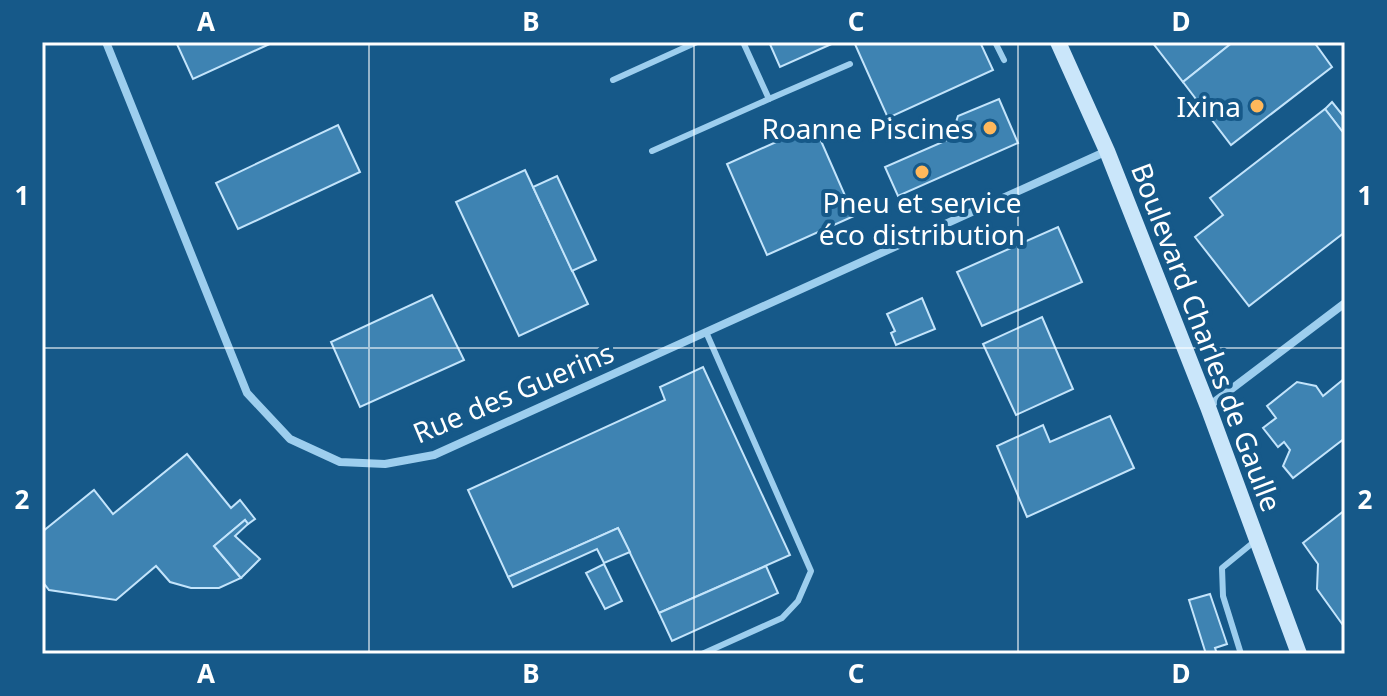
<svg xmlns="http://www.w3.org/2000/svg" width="1387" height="696" font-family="'Noto Sans',sans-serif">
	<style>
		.building { fill: #3e83b2; stroke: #c3e4fb; stroke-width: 2 }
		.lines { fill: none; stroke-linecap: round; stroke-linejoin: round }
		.lane { stroke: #9dceee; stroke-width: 6 }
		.street { stroke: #9dceee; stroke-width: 8 }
		.secondary { stroke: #cae6fa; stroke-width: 16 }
		.grid { fill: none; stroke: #fff; stroke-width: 2; stroke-opacity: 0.55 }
		.poi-dot { fill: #ffb85b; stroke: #165989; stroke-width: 3 }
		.labels { text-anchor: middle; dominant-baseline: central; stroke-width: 8; stroke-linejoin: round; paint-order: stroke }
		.poi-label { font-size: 28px; fill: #fff; stroke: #165989; text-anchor: end }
		.street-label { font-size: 28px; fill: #fff; stroke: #165989 }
		.neatline { fill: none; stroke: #fff; stroke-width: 3 }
		.grid-label { font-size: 26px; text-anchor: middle; font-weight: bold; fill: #fff }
	</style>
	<rect width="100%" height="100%" fill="#165989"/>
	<g class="building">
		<polygon points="176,42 274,42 193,79"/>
		<polygon points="769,42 836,42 780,67"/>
		<polygon points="854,42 980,42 993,70 888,118"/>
		<polygon points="1152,42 1233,42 1183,82"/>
		<polygon points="1233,42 1314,42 1332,67 1231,145 1183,82"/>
		<polygon points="999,99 1018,143 898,196 885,167 961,134 956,122 958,116"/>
		<polygon points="1332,102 1345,118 1345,135 1325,109"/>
		<polygon points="1325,109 1345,135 1345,232 1249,306 1195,237 1223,215 1210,198"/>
		<polygon points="338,125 360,172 238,229 216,183"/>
		<polygon points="814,125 854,216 767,255 727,164"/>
		<polygon points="525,170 588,304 519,336 456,202"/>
		<polygon points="557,176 596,260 572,271 533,187"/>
		<polygon points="1058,227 1082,282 982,326 957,272"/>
		<polygon points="432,295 464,360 360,407 331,342"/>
		<polygon points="922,298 935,329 896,345 891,333 895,331 887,314"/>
		<polygon points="1042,317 1073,389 1016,415 983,344"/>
		<polygon points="703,367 790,555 659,613 618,528 508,577 468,490 665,400 660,387"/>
		<polygon points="1345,378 1345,438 1293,478 1283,466 1290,450 1284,442 1278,447 1263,428 1276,418 1267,406 1297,382 1316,386 1323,396"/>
		<polygon points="1110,416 1134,468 1027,517 997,446 1043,425 1050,442"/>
		<polygon points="187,454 231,508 240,500 255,519 248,524 245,520 214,546 241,578 219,588 191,588 170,582 156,566 116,600 49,590 42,581 42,532 94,490 113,514"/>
		<polygon points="1345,510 1345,628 1317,589 1318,564 1303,543"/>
		<polygon points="245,520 248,524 235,536 260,559 241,578 214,546"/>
		<polygon points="618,528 630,552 604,563 597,549 513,587 508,577"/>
		<polygon points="604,564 622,601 605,609 586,573"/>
		<polygon points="766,566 778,593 672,641 659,613"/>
		<polygon points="1210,594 1227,644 1215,648 1217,654 1206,654 1189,600"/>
	</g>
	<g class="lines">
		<g class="lane">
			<polyline points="995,42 1004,60"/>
			<polyline points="613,80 697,42"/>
			<polyline points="769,99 850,64"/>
			<polyline points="652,151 769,99 743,42"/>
			<polyline points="702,654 782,618 798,601 811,571 706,332"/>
			<polyline points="1241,654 1223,596 1222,568 1255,541"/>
		</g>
		<g class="street">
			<polyline points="106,42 247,393 290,439 340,462 385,464 434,455 1107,151"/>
			<polyline points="1209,406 1345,303"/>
		</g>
		<polyline class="secondary" points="1058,42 1107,151 1208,407 1299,654"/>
	</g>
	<path class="grid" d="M369,42V654M694,42V654M1018,42V654M42,348H1345"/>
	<g class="poi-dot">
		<circle cx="1257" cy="106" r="8"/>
		<circle cx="990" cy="128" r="8"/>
		<circle cx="922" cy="172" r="8"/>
	</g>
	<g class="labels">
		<g class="poi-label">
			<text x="1241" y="106">Ixina</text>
			<text x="974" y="128">Roanne Piscines</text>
			<text x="922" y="202" text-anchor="middle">Pneu et service<tspan x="922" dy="32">éco distribution</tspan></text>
		</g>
		<g class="street-label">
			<text transform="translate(1207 337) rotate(69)">Boulevard Charles de Gaulle</text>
			<text transform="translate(513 392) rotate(-23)">Rue des Guerins</text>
		</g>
	</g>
	<rect width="1387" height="696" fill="none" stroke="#165989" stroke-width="88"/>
	<rect x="44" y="44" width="1299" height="608" class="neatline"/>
	<g class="grid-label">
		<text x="206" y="31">A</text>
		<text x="531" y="31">B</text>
		<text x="856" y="31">C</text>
		<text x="1181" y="31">D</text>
		<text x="22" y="205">1</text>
		<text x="1365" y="205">1</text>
		<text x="22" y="509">2</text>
		<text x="1365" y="509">2</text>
		<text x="206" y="683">A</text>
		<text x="531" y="683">B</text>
		<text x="856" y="683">C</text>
		<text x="1181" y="683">D</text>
	</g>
</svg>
